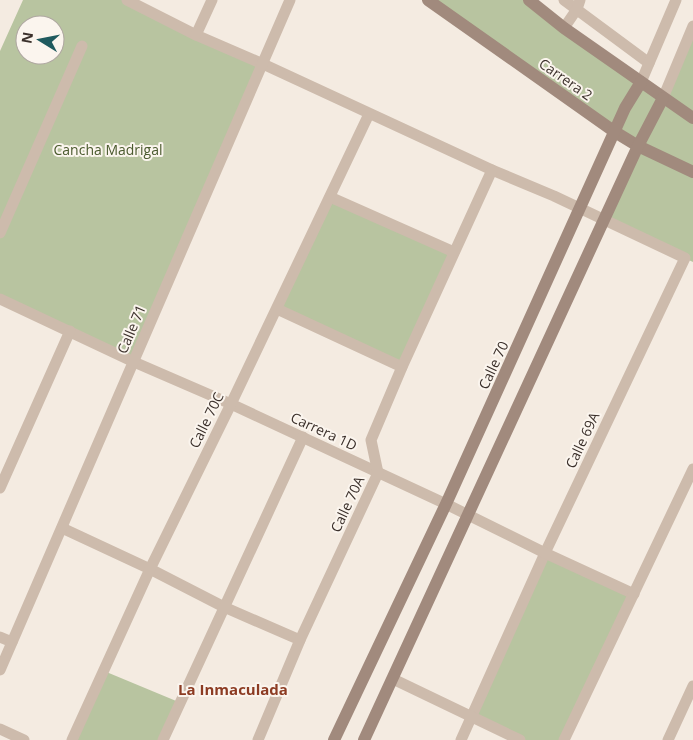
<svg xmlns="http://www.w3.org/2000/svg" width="693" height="740" font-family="'Open Sans',sans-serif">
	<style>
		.green { fill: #b8c4a0; fill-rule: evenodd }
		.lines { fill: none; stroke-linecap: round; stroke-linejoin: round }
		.street { stroke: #cdbbac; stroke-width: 11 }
		.secondary { stroke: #a18a7d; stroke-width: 12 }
		.labels { text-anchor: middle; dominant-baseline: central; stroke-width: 4; stroke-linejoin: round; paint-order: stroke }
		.street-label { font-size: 14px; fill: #3b302b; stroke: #fbf5ee }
		.park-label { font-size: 14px; fill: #4a5a2e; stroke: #fbf5ee }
		.neighbourhood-label { font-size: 15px; font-weight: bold; fill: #8c3b22; stroke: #fbf5ee }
	</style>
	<rect width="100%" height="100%" fill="#f4ebe1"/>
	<g class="green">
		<path d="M23,0H124L263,64L134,362L0,294V51ZM25,25H55V55H25Z"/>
		<polygon points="428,0 529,0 663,97 693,36 693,262 604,221 638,146"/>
		<polygon points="330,197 454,252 402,367 277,309"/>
		<polygon points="545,553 634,594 564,740 520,740 471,717"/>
		<polygon points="104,671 181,703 163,740 72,740"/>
	</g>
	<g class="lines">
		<g class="street">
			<polyline points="127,0 196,35 263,64 492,170 554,196 685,258 545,553 461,740"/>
			<polyline points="564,0 649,63"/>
			<polyline points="564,28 577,9 580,0"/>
			<polyline points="196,35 212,0"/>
			<polyline points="641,82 676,0"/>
			<polyline points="663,98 693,26"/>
			<polyline points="330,197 454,252"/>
			<polyline points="0,233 82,46"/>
			<polyline points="0,299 134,362 231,404 446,504 545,553 634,594"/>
			<polyline points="277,309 402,367"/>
			<polyline points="0,488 70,331"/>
			<polyline points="62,528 150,569 224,607 300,640"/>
			<polyline points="0,637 12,642"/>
			<polyline points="0,670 290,0"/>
			<polyline points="393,679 520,740"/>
			<polyline points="0,729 24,740"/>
			<polyline points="72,740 150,569 231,404 369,114"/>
			<polyline points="163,740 303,437"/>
			<polyline points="258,740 300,640 378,473 371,440 402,367 492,170"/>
			<polyline points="564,740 693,469"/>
			<polyline points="668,740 693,686"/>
		</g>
		<g class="secondary">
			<polyline points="428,0 615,132 638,146 693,172"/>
			<polyline points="529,0 564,28 693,118"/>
			<polyline points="334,740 446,504 625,108 641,82"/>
			<polyline points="364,740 638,146 663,98"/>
		</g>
	</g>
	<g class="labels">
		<g class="street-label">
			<text transform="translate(566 79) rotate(35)">Carrera 2</text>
			<text transform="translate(131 329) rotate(-67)">Calle 71</text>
			<text transform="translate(493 365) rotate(-65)">Calle 70</text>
			<text transform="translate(206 420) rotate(-64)">Calle 70C</text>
			<text transform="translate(324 431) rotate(25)">Carrera 1D</text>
			<text transform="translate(582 440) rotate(-65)">Calle 69A</text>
			<text transform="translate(347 504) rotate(-65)">Calle 70A</text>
		</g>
		<g class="park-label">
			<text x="108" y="149">Cancha Madrigal</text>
		</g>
		<g class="neighbourhood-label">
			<text x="233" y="689">La Inmaculada</text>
		</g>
	</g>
	<g transform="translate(40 40) rotate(280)"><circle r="24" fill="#fbf5ee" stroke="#aea6a0"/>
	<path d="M0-4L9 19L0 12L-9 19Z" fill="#1f5a5e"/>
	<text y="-8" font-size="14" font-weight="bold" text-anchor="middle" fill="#3b302b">N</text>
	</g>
</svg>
